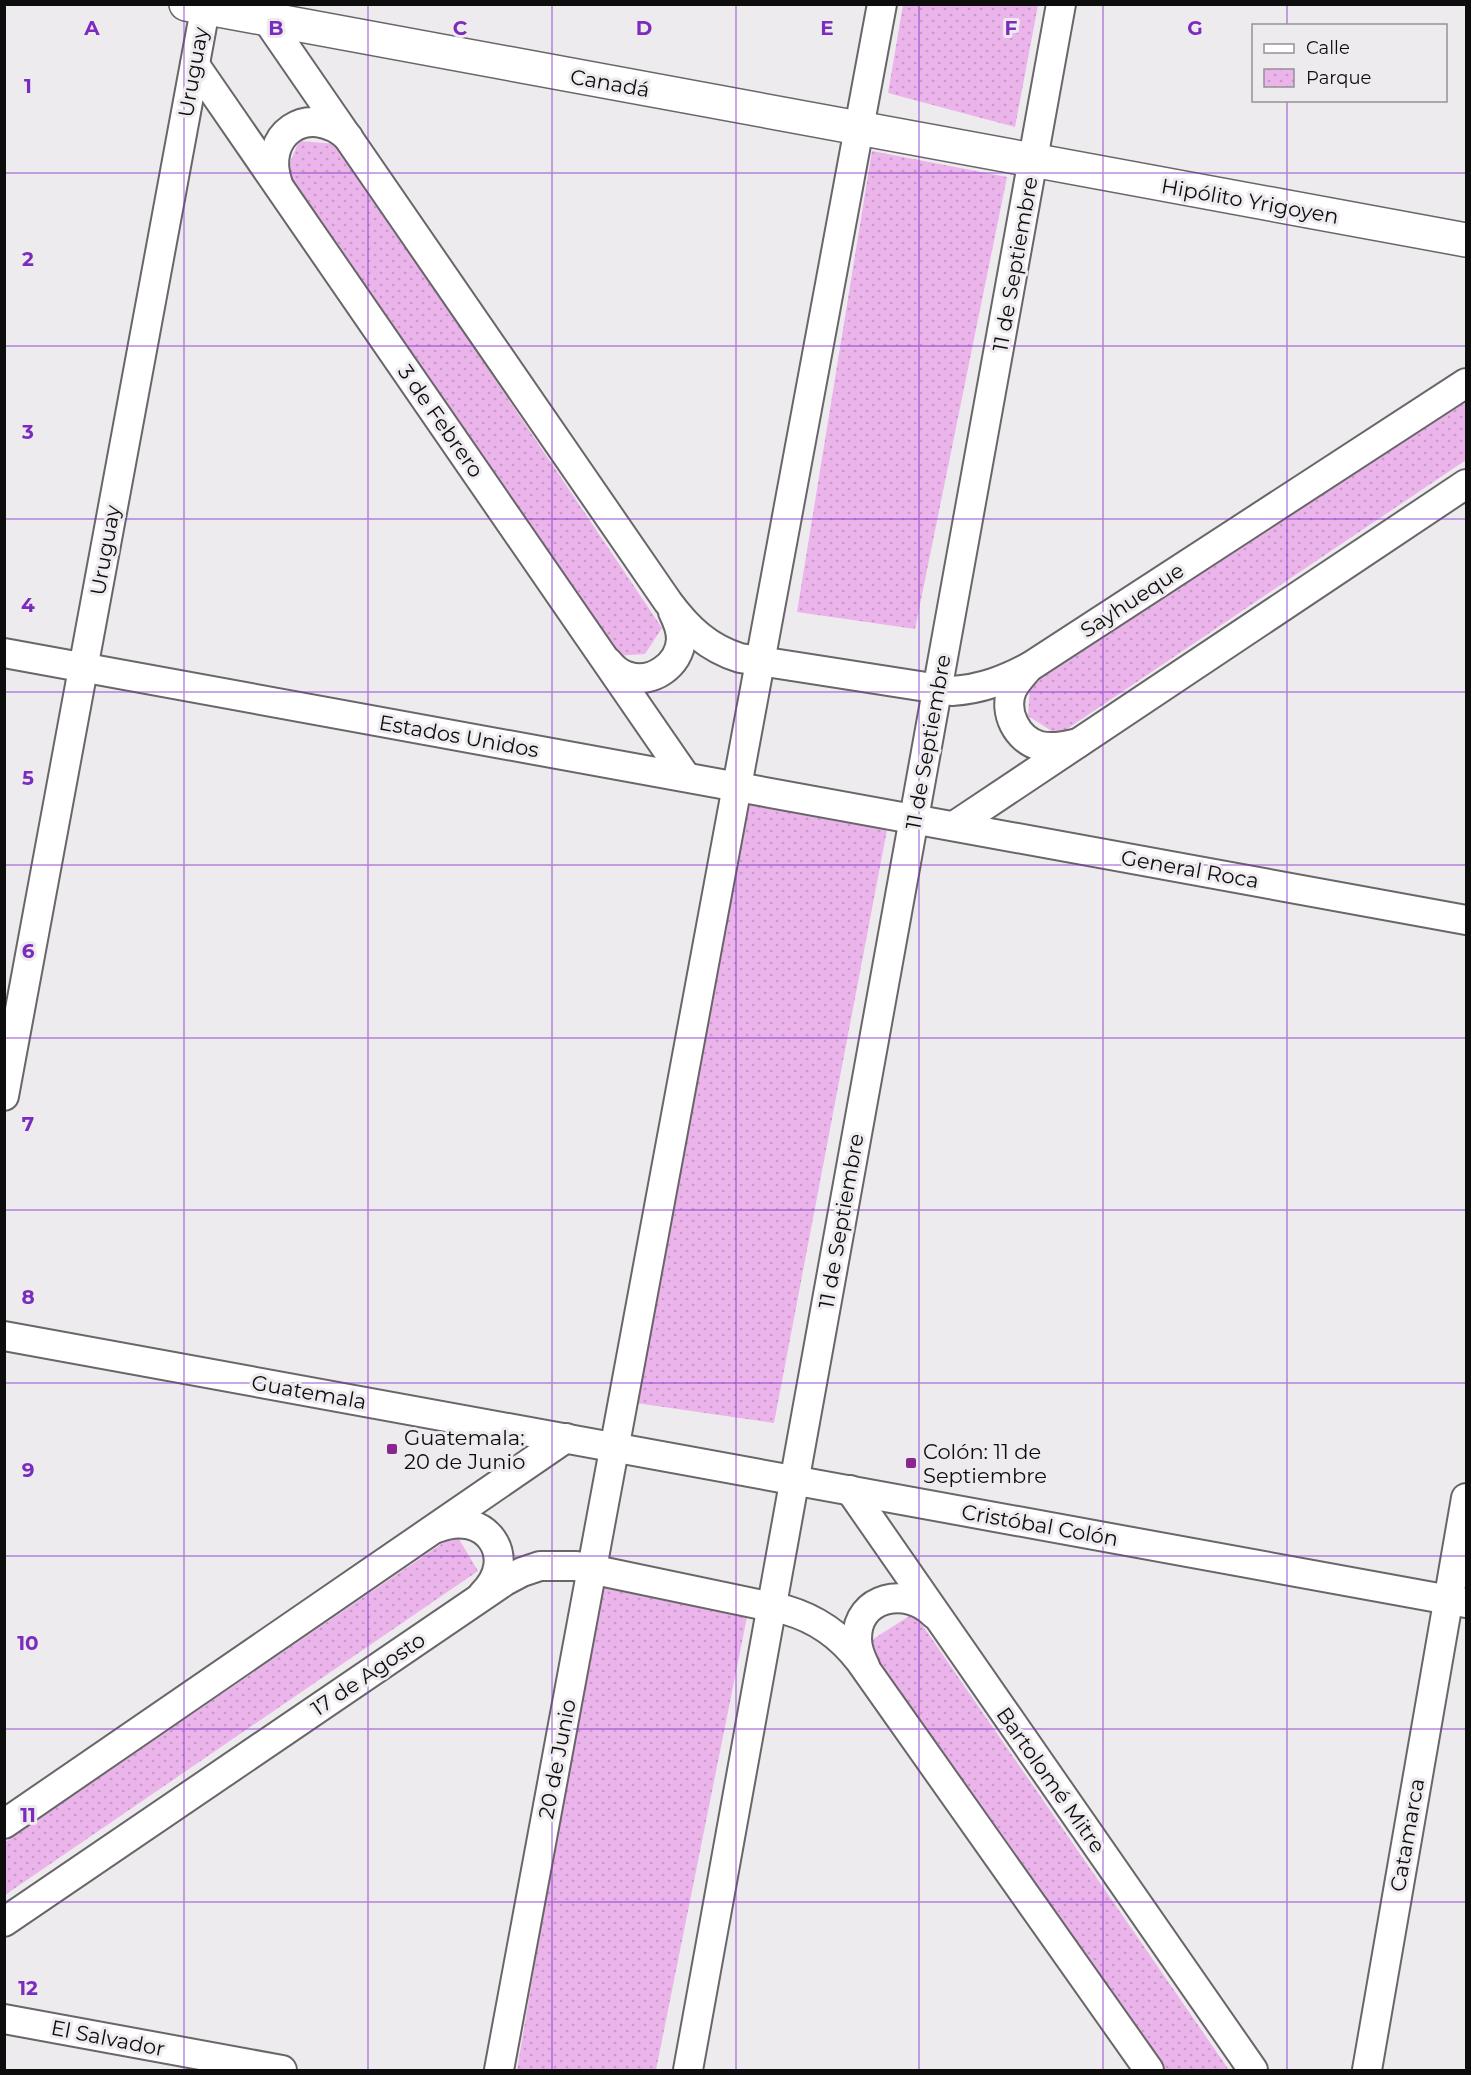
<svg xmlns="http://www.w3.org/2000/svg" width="1471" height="2075" font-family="Montserrat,sans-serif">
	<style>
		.park { fill: url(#park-dots) }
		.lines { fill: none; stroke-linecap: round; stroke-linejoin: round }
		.street-casing { stroke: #686668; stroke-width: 32 }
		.secondary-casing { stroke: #686668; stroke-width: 36 }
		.street { stroke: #fff; stroke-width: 28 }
		.secondary { stroke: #fff; stroke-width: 33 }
		.grid { fill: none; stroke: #7b2cbf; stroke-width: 1.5; stroke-opacity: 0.55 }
		.poi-dot { fill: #8a278e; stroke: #eeebee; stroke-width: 2 }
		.labels { text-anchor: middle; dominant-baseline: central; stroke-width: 6; stroke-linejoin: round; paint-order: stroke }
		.street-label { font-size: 21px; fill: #0e0d0e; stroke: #eeebee }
		.poi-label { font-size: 21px; fill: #0e0d0e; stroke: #eeebee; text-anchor: start }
		.grid-label { font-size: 20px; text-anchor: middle; font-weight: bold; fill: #7b2cbf; stroke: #eeebee; stroke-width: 6; stroke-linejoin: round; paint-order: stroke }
	</style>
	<defs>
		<pattern id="park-dots" width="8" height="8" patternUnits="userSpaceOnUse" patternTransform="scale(1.5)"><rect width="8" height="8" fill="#ebb4eb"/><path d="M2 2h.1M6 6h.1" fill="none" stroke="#c89ac8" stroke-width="1.8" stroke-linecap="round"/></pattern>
	</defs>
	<rect width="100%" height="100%" fill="#eeebee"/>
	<g class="park">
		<polygon points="903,5 1038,5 1015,127 888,93"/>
		<polygon points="299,141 337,144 662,628 645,654 615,656 284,177"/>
		<polygon points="872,151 1007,177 915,629 797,612"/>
		<polygon points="1466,399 1466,460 1058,735 1028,716 1030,686"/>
		<polygon points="745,801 887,830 774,1423 636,1403"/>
		<polygon points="456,1534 478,1571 5,1895 5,1842"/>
		<polygon points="599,1581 747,1617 656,2070 517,2070"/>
		<polygon points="914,1613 1229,2070 1159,2070 867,1643"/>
	</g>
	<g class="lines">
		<defs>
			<g id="street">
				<path d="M267,20L668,602C688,629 708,648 740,658L952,691C982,689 1005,680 1031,666L1466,383"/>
				<polyline points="195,65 686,777"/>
				<path d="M278,184C260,135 308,101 348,137"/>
				<polyline points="4,653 1466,920"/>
				<path d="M608,662C613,668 619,674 627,676C651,685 680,665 681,639C681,630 677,620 673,612"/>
				<path d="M1029,667C1024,674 1016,681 1012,690C1003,712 1017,740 1040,746C1053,749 1066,746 1078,743"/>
				<polyline points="954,826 1466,484"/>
				<polyline points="4,1096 206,4"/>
				<polyline points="4,1336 1466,1603"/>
				<polyline points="850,1490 1253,2070"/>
				<path d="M437,1528C486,1508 520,1558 483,1594"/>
				<path d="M865,1666C861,1658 857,1648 857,1639C857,1596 907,1586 934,1614"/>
				<polyline points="4,1824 566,1438"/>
				<path d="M4,1922L505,1581L522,1572L540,1566H576L786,1610C817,1619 840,1635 860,1661L1149,2070"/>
				<polyline points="4,2019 282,2070"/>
				<polyline points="499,2070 882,4"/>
				<polyline points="688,2070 1061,4"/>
				<polyline points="1367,2070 1466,1498"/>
			</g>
			<polyline id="secondary" points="186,4 1466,240"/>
		</defs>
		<use href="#street" class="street-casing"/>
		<use href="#secondary" class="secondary-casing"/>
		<use href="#street" class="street"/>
		<use href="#secondary" class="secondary"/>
	</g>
	<path class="grid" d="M184,4V2070M368,4V2070M552,4V2070M736,4V2070M919,4V2070M1103,4V2070M1287,4V26M1287,100V2070M4,173H1466M4,346H1466M4,519H1466M4,692H1466M4,865H1466M4,1038H1466M4,1210H1466M4,1383H1466M4,1556H1466M4,1729H1466M4,1902H1466"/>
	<g class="poi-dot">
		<rect x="386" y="1443" width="12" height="12" rx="3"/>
		<rect x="905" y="1457" width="12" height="12" rx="3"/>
	</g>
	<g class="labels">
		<g class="street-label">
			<text transform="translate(193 72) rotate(-80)">Uruguay</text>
			<text transform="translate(610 83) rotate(10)">Canadá</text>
			<text transform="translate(1250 201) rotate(10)">Hipólito Yrigoyen</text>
			<text transform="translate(1015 264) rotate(-80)">11 de Septiembre</text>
			<text transform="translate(441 421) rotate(55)">3 de Febrero</text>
			<text transform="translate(105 550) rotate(-80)">Uruguay</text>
			<text transform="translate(1132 600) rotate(-33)">Sayhueque</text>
			<text transform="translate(459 736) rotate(10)">Estados Unidos</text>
			<text transform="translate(928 742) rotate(-80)">11 de Septiembre</text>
			<text transform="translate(1190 869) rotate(10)">General Roca</text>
			<text transform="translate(841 1221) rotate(-80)">11 de Septiembre</text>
			<text transform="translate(309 1392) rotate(10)">Guatemala</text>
			<text transform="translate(1040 1525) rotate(10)">Cristóbal Colón</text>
			<text transform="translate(368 1674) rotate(-34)">17 de Agosto</text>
			<text transform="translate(557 1759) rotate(-79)">20 de Junio</text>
			<text transform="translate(1051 1780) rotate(55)">Bartolomé Mitre</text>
			<text transform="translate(1407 1835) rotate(-80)">Catamarca</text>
			<text transform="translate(108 2038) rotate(11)">El Salvador</text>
		</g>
		<g class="poi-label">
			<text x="404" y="1437">Guatemala:<tspan x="404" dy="24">20 de Junio</tspan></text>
			<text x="923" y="1451">Colón: 11 de<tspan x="923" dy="24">Septiembre</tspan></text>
		</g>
	</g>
	<g class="grid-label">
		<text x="92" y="35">A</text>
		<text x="276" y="35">B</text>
		<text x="460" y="35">C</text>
		<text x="644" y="35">D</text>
		<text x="827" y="35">E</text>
		<text x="1011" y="35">F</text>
		<text x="1195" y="35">G</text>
		<text x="28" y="93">1</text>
		<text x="28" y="266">2</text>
		<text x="28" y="439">3</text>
		<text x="28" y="612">4</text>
		<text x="28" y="785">5</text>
		<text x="28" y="958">6</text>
		<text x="28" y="1131">7</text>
		<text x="28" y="1304">8</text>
		<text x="28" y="1477">9</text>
		<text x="28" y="1650">10</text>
		<text x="28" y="1822">11</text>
		<text x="28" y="1995">12</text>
	</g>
	<rect width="1471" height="2075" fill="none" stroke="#0e0d0e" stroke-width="12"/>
	<rect x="1252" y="24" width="195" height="78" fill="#eeebee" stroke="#949294" stroke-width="1.5"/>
	<rect x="1264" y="44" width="30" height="9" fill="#ffffff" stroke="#949294" stroke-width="1.5"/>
	<text x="1306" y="54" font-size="18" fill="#0e0d0e">Calle</text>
	<rect x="1264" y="69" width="30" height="18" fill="url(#park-dots)" stroke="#949294" stroke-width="1.5"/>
	<text x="1306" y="84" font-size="18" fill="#0e0d0e">Parque</text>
</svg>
